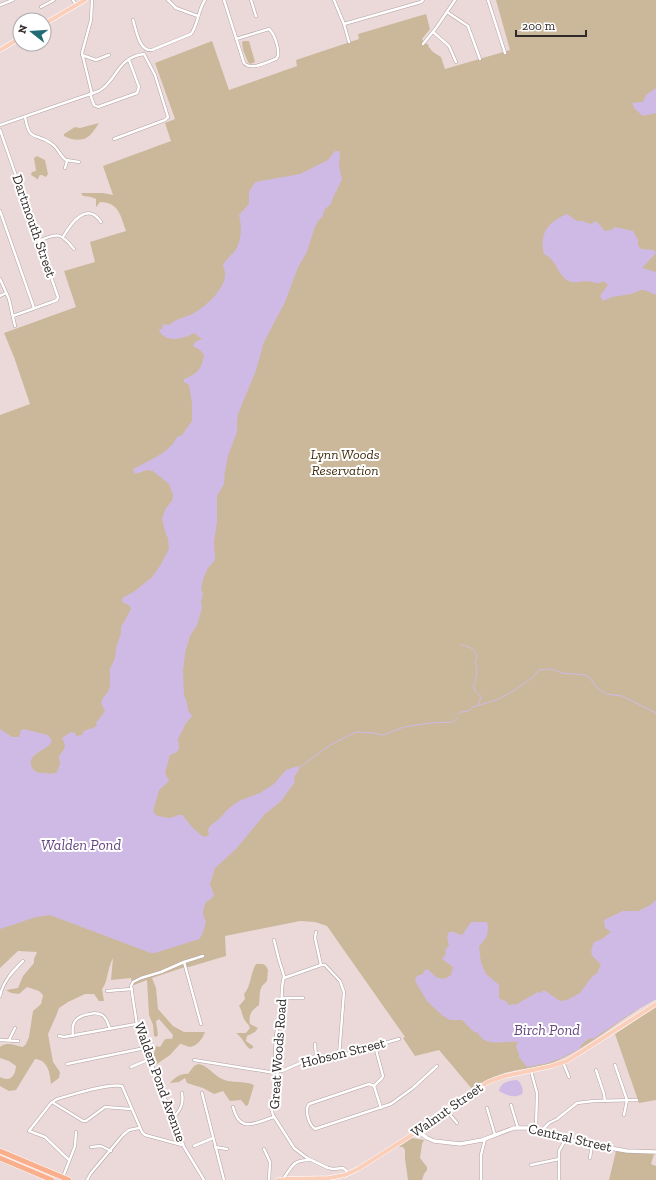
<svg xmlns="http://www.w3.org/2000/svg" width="656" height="1180" font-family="'Zilla Slab',serif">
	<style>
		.green { fill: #cbb89a }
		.water { fill: #cfbae6 }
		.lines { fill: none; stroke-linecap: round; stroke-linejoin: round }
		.stream { stroke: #cfbae6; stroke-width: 1 }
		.street-casing { stroke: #b2a1a2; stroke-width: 3.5 }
		.secondary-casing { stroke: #b2a1a2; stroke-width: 4.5 }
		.primary-casing { stroke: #fff; stroke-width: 5 }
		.highway-casing { stroke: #fff; stroke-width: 6 }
		.street { stroke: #fff; stroke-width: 2.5 }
		.secondary { stroke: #fff; stroke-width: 3.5 }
		.primary { stroke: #fbceba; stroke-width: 4 }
		.highway { stroke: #f9ae8c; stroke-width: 5 }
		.labels { text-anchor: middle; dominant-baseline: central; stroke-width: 4; stroke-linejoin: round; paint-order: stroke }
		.street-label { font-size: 14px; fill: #30292a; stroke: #fff }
		.park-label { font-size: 14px; font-style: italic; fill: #422e0c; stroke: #fff }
		.water-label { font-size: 15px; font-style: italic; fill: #64477f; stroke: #fff }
	</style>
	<rect width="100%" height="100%" fill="#ebd9da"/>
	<g class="green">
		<path d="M496,0H656V999C622,1017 594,1044 559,1060C543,1068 523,1068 505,1073C494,1076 482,1082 472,1089L439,1050L415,1056L403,1038L405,1037L327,926L315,922L300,921L225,936L226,956L189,967H185L152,978L156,988L158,1009L173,1026L184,1032H205C203,1038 197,1047 189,1047C186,1046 183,1044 180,1044L170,1055L154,1066L152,1061L156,1046L160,1047C165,1041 162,1038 172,1039L173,1035L159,1019L156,1021L158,1035L156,1037L154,1036L153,1025L149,1015L147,980L134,985L133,981L131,980V978L111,980L113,958C107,969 108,982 102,989L104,1001H99L94,994H85L68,1002L59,1008L56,1016L48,1034L53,1062L60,1072L59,1078L51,1084C50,1073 48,1060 35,1059L16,1090L9,1091L0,1086V1077C10,1082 15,1077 16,1066L9,1061L0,1058V1047C7,1041 15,1046 23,1047L26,1044L29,1037L33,1011L41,1004L43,995L39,991L27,987L19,994L11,993L6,990L18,988L23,976L34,963V959L37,952L18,951L0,968V415L30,404L14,357L4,333L76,307L64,271L95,262L90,242L126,231C121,217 119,202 100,202L96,207V199L91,197L83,196L81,193H103L113,195L103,166L171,141L165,123L175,119L155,63L212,41L229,90L297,66L296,60L359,39L358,34L426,14L430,29L422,39L425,43L429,45L428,46L433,52L441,57L445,69L510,50Z"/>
		<polygon points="244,41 249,41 255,62 250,64 248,62 243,50 242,42"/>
		<path d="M99,123C97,126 92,134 89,136C82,142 71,140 64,136V134L75,127L80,128Z"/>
		<polygon points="37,156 45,160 48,174 46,177 42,175 40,175 37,180 36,178 31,175 32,172 36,171 34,158"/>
		<path d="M256,964H263L266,966L268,970L267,981L262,986L260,991L259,1005C252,1010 248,1015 250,1024L258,1028L255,1032L247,1036L246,1041L253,1046V1048L250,1049C245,1046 243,1038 236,1033H246L250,1028C249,1024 246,1023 244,1019C242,1015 242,1010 239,1006L245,999L244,994C251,987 250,974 256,964Z"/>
		<polygon points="656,1007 656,1100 639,1103 615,1034"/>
		<path d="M198,1064C208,1065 213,1075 222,1079C232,1084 244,1080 254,1085L248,1105L246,1106L241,1100L230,1101L223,1091L214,1094L203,1088L187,1083L185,1078L179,1082L170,1083C175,1077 182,1073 188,1074L194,1066Z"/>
		<polygon points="412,1138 424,1140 422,1144 420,1158 427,1167 427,1170 424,1174 422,1180 408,1180 405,1159 405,1150 403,1147 399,1147"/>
		<polygon points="616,1151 654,1154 651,1164 656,1166 656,1180 609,1180"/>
	</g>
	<g class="water">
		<polygon points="656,88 656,113 643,116 635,109 632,103 643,102 646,95"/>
		<path d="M335,151H339L340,154L339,166L342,179L332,200L331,204L324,210L323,216L318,221L314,229L307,252L298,267L285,302L264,342L255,373L238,414L237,422V432L228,456L225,471L224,484L217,496V522L214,541L215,560L208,568L203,579L201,590L203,594L201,602L202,608L197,625L190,636L185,653L183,671L184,696L186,699L188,710L192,716L186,723L178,739L179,748L177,752L170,755L165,773L169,781L159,790L153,811L157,816L170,818L179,815H183C185,820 198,834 204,837L209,835L208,830L210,826L219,819L229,808L239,801L260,793L274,784L286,770L298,766L299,770L294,777L295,782L281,801L264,815L236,849L215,868L210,884L214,895L211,899L206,902C202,912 202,913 206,922L202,935L199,939L155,953H151L50,915L36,917L0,929V729L12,737H19L21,730L23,729L48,735L52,741C48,751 23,754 33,769C36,772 38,773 42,773C47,773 52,775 57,772L60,764L59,756C65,748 67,747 62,738L71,732L75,733L76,736L82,735L83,732C88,728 92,730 97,725L96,723L105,711L101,703L103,698L108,692L110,686V669L115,658L116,648L121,633V627L131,609L130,606L122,602V598L135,591L152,577L160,566L169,549L168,538L166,535L162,519L166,508L172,501L173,495L169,484L153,471L147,470L135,474L133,469L143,464L163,453L173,444L177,437L182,435L192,421V403L189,385L184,382V379C197,374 202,369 204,355L200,350L193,346L195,342L202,339L194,333C184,339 163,344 159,329H162L163,324L169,325C176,318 185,318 194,313C205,307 224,290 225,276C226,271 223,269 223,265C226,260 230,256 234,252C242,243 242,226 239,215L249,204V192L255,182L300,174L328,160Z"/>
		<path d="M567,214L577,221H582L591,224L596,221L605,231L611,230L615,227L633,231L638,240V245L641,249L654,250L656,253L642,268L656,272V295L645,290H641L631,294L612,297L603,301L600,296L608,285L606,283L603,281C598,285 594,282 588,281C583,281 577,283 572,282C556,277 559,261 544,254C539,233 548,222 567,214Z"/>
		<path d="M656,900V999L633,1012L593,1039L590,1038L582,1044L579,1049L561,1058L548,1063L527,1067L519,1057V1053L516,1047L518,1042C505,1040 485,1048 478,1033L474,1032L462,1020H450L443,1016L427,1001L415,981L417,976L423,974L424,971L428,969C435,977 441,983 451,975L453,967L442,959L446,954L445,951L449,945C448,941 446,936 449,932H454L461,935L463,934L471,922H487L488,927L487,936L479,947L481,963L486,974L499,985V998L507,1002L509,1005L518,1004L520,1002L535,994L537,992L540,993L544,990L560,1001L567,1000L580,993L591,978L597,973L601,965C593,955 588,957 594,942L602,939L611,932L605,928L604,920L623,911H638L649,906Z"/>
		<path d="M517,1080C521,1082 524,1090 522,1094C514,1099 506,1095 499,1091C501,1082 508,1081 517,1080Z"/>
	</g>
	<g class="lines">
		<g class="stream">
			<path d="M461,645C470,646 481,652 475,662C478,669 477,679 473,687L475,691L481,696L479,704"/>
			<polyline points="458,715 461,712 469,711 473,707 499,699 515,690 533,677 539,670 552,669 562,673 585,675 590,678 596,687 606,694 622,696 656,713"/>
			<polyline points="299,768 330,745 356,732 373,733 383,735 404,727 430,723 453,722 457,718"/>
		</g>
		<defs>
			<g id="street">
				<polyline points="73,0 76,5"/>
				<polyline points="168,0 176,8 198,16"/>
				<path d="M224,0L244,63C251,71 267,62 276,59L278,56C279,49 275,34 269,29L236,39"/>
				<polyline points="251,0 256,16"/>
				<polyline points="334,0 344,24 349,42"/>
				<polyline points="488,0 505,53"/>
				<polyline points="0,5 13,0"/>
				<polyline points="41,7 54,0"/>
				<polyline points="447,12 468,26 480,59"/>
				<path d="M133,20C136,29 139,52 152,50L191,34C198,25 198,10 205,0"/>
				<polyline points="344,24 421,2 423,0"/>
				<polyline points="433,32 449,46 456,62"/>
				<polyline points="423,44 436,28 455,0"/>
				<polyline points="82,55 96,60 109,55"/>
				<polyline points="90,94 94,105 98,107 137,93 139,87 129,60"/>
				<polyline points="92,94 82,53 91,20 92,0"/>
				<path d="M25,117C30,144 35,131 52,144C58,148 60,156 66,160L79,162"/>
				<path d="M0,125L99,91C118,80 116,58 144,54L155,75L168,117L165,120L114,139"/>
				<polyline points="0,130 58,297 57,300 52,302 13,316"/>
				<polyline points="65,168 67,161"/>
				<polyline points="0,211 34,308"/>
				<path d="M63,237C71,223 87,201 101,222"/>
				<path d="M39,241C58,232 61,233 74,249"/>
				<polyline points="0,279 9,299 15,326"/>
				<polyline points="0,296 6,293"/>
				<polyline points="316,932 315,938 321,965"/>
				<polyline points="274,940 279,960 284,976 282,987 281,1011 276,1035 275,1055 278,1078 271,1108 273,1115 294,1148 307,1158 328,1168 333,1169 343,1168 349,1173"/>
				<polyline points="203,956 184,962 161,972 141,978 133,982 131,986 137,1025 143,1042 184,1147 204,1180"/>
				<polyline points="184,962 201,1024"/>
				<polyline points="321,965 325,965 340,981 344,992 339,1056"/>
				<polyline points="284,978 321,965"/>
				<polyline points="107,991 132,989"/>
				<path d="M0,996C3,981 13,971 23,961"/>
				<polyline points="282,998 303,998"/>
				<polyline points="59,1036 64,1037 136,1024"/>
				<path d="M73,1036C71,1022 76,1016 90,1014C94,1013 98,1013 102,1015C107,1018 108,1024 110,1029"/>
				<polyline points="0,1040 18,1041"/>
				<polyline points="9,1040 15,1028"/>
				<polyline points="315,1044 316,1056"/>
				<polyline points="194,1060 269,1072 282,1071 316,1056 339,1056 399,1039"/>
				<polyline points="563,1062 569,1077"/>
				<polyline points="67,1064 145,1048"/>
				<polyline points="615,1065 627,1100 624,1115"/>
				<polyline points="131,1067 150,1059"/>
				<polyline points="596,1070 604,1094 605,1101"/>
				<polyline points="531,1071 537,1093 536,1128"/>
				<path d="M374,1086L369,1084L309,1104C304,1110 309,1125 315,1129L318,1128L391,1104L413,1088L437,1066"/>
				<polyline points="374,1086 382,1078 383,1076 375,1046"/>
				<polyline points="374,1086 381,1108"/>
				<polyline points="202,1093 224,1180"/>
				<polyline points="52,1102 83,1121 86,1121 105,1107 131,1109"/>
				<polyline points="511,1105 518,1128"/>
				<path d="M233,1107C240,1134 254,1123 274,1117"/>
				<polyline points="487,1108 495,1135"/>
				<polyline points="445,1109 457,1123"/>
				<path d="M172,1119C180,1111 184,1104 182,1093"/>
				<polyline points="542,1130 549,1123 557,1119 577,1103 594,1101 637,1100"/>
				<polyline points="194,1146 213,1138"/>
				<polyline points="91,1147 101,1146 111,1151"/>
				<polyline points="215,1147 227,1149"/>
				<polyline points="264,1149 270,1162 269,1180"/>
				<polyline points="590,1158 592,1145"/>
				<path d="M69,1160L45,1137L29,1131L51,1103L57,1099C72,1095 108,1083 122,1086L142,1132L145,1135L182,1145"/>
				<polyline points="531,1165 559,1159"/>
				<polyline points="63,1177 75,1146 76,1132"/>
				<path d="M283,1179C293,1166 292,1160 310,1160"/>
				<polyline points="87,1180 91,1173 123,1135 129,1130 139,1128"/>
				<polyline points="481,1180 481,1155 485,1139"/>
				<polyline points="559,1180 559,1151 566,1139"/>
			</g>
			<polyline id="secondary" points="418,1131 427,1138 434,1141 460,1144 482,1140 514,1128 533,1128 581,1143 627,1151 656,1152"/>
			<g id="primary">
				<polyline points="44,24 85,0"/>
				<polyline points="0,50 20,38"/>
				<polyline points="278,1180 288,1179 329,1178 345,1175 358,1169 418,1131 445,1109 488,1082 505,1076 552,1066 567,1061 656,1004"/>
			</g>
			<g id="highway">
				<polyline points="0,1151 69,1180"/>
				<polyline points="0,1158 52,1180"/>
			</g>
		</defs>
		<use href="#street" class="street-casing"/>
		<use href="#secondary" class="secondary-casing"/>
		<use href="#primary" class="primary-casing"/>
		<use href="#highway" class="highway-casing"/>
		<use href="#street" class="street"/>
		<use href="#secondary" class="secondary"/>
		<use href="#primary" class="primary"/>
		<use href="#highway" class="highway"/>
	</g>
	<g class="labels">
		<g class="street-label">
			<text transform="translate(34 226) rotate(71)">Dartmouth Street</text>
			<text transform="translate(343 1053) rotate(-14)">Hobson Street</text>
			<text transform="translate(278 1054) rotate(-86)">Great Woods Road</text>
			<text transform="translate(160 1082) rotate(70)">Walden Pond Avenue</text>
			<text transform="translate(447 1110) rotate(-35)">Walnut Street</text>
			<text transform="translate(570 1138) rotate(13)">Central Street</text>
		</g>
		<g class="park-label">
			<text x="345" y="454">Lynn Woods<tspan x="345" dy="16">Reservation</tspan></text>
		</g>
		<g class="water-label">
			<text x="81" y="845">Walden Pond</text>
			<text x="547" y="1030">Birch Pond</text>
		</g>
	</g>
	<g transform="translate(32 32) rotate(287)"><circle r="19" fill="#ffffff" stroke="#aca9aa"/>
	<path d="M0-3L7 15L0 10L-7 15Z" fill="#216b75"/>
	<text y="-6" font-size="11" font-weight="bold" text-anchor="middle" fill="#30292a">N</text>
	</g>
	<path d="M516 30v6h70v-6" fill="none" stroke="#30292a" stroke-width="2"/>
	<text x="522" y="30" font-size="12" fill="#30292a" stroke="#ffffff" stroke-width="3" paint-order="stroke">200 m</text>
</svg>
